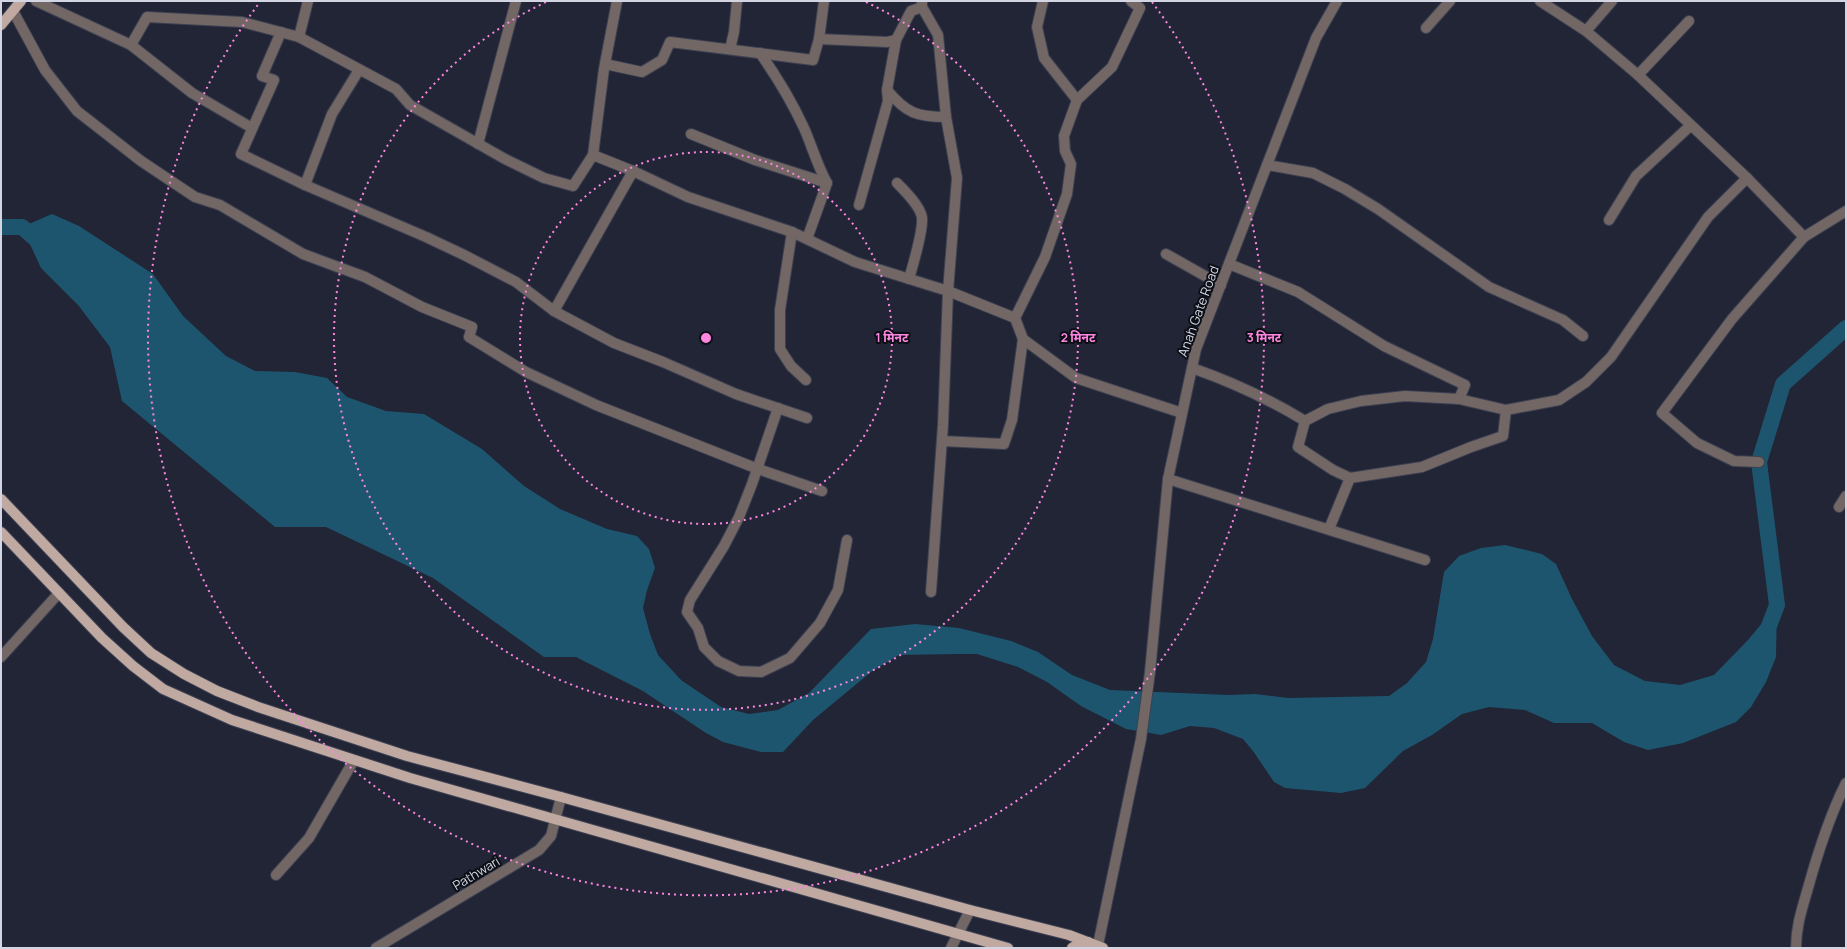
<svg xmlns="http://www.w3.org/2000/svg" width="1847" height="949" font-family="Manrope,'Noto Sans Devanagari',sans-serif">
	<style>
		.water { fill: #1e556e }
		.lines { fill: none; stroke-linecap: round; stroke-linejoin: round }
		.canal { stroke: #1e556e; stroke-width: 16 }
		.minor-casing { stroke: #3d4152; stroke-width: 12 }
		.major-casing { stroke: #3d4152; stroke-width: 12 }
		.minor { stroke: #726764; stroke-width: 10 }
		.major { stroke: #bfa9a1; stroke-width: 10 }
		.ring { fill: none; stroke: #fe86e1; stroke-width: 2; stroke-dasharray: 2 4 }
		.labels { text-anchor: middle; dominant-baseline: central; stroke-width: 4; stroke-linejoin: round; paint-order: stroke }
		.street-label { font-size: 13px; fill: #d3d6e2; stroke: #0d0f16 }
		.centre { fill: #fe86e1; stroke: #0d0f16; stroke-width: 2 }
		.ring-label { font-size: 12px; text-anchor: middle; font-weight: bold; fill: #fe86e1; stroke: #0d0f16; stroke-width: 4; stroke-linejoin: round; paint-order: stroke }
	</style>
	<rect width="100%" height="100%" fill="#212536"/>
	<polygon class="water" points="52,214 79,226 153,274 183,316 226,356 255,371 295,372 327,378 347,397 386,411 424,414 482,449 524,486 560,509 607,529 637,536 649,549 655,568 647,590 643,608 650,634 658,655 681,680 721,707 749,714 778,710 809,693 871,629 915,624 959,628 1011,641 1038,652 1072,675 1110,690 1228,695 1255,694 1288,698 1389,696 1407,683 1426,662 1433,639 1444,572 1459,556 1481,548 1505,545 1542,554 1556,564 1572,599 1592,636 1614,665 1645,681 1680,685 1714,675 1748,640 1777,605 1776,657 1766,682 1751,707 1736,722 1683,743 1648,750 1624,742 1592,723 1554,723 1525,710 1489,707 1462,714 1432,735 1403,751 1365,788 1341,793 1285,788 1274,782 1253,751 1243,739 1214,728 1190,726 1161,735 1126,729 1081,706 1047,682 1018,667 977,654 957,654 899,655 871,672 813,720 783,752 761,752 723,742 706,733 643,691 576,657 544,657 433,578 326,527 275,527 122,401 110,347 78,305 41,268 22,227"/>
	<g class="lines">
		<g class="canal">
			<polyline points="1,227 22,227 38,241"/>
			<polyline points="1769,626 1777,605 1759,462 1783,384 1846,328"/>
		</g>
		<defs>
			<g id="minor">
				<polyline points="36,1 131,45 192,93 252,128"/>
				<polyline points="922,1 922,7 938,35 946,117 957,178 948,291 943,425 931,592"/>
				<polyline points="1043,1 1037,27 1044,58 1077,100"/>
				<polyline points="1540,1 1586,31 1638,75 1747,178 1804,237"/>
				<polyline points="13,11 45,70 77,111 141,161 195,197 220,205 303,254 365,277 422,307 472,327 469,337 526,372 596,405 758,469 822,491"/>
				<polyline points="1426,28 1450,1"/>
				<polyline points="1586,31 1612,1"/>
				<polyline points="281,32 262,76 274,80 241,154 305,185 426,237 464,255 516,282 554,311 614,343 663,362 736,394 807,418"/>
				<polyline points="299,37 308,1"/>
				<polyline points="819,39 824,1"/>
				<polyline points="131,45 147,17 242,22 299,37 396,89 410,105 505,159 544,178 573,186 593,155 604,69 617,1"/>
				<polyline points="730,49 734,32 737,1"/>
				<path d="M760,53C777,77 792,102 804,128C812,146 817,165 827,183L807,239"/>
				<polyline points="605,64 642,72 662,60 670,42 813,60 819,39 887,42 896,40 911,11 922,7"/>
				<polyline points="1638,75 1689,21"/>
				<path d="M887,90C906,113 917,117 946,117"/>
				<polyline points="691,134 755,160 827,183"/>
				<polyline points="478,144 516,1"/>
				<polyline points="593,155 633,171 688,197 792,232 855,262 948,291 1015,318 1023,339 1076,378 1182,413"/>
				<polyline points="1267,165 1313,173 1345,189 1378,209 1489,287 1563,320 1583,336"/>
				<path d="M897,183C905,191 921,207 922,218C923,233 913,264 909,279"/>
				<polyline points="305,185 332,114 359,70"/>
				<polyline points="859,205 888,101 887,90 896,40"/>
				<polyline points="1609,220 1636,176 1690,126"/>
				<polyline points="792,232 780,310 780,349 791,366 806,380"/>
				<polyline points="1166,254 1221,285"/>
				<polyline points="1229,264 1298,292 1384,346 1465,385 1459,399"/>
				<polyline points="554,311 633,171"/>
				<polyline points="1015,318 1045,257 1067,194 1071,164 1065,151 1064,136 1077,100 1112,67 1140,8 1131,1"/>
				<path d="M1192,368C1232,382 1269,399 1305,421"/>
				<polyline points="778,408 752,484 739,517 724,546 690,600 687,612 698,628 704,647 718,661 739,671 761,672 790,658 820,623 838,590 847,540"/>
				<polyline points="942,441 1004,444 1012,420 1023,339"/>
				<polyline points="1759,462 1734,461 1697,443 1662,413 1732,319 1804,237 1846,211"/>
				<polyline points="1350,478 1333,470 1298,447 1305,421 1328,409 1361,401 1405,396 1459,399 1506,410 1559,400 1586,382 1611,357 1708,217 1747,178"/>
				<polyline points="1168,479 1425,560"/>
				<polyline points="1839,507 1846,496"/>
				<polyline points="1329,529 1350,478 1422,467 1471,447 1503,436 1506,410"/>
				<polyline points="1,657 59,593"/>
				<polyline points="276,875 309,838 354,760"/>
				<polyline points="1098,945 1141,739 1150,672 1168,479 1196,349 1316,38 1337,1"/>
				<polyline points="376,948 539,850 551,836 561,797"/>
				<polyline points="951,948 970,910"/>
				<path d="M1796,948C1796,926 1802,909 1808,888C1818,852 1829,817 1846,783"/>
			</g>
			<g id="major">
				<polyline points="1,25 21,1"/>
				<polyline points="1,499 123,627 151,653 184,674 217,691 258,707 407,756 561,797 970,910 1069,935 1103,948"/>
				<polyline points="1,532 102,638 133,666 163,689 232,720 410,778 1008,948"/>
				<polyline points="1072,948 1081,942 1088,942"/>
			</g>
		</defs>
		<use href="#minor" class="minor-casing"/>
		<use href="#major" class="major-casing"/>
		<use href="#minor" class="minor"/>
		<use href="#major" class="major"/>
	</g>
	<g class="ring">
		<circle cx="706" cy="338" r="186"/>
		<path d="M866 2A372 372 0 1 1 546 2"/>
		<path d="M1152 2A558 558 0 1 1 260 2"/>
	</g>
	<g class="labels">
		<g class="street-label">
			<text transform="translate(1198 311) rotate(-70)">Anah Gate Road</text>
			<text transform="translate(476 873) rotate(-31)">Pathwari</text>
		</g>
	</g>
	<circle cx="706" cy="338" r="6" class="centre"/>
	<g class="ring-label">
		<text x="892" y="342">1 मिनट</text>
		<text x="1078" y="342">2 मिनट</text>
		<text x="1264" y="342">3 मिनट</text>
	</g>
	<rect width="1847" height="949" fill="none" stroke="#d3d6e2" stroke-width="4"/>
</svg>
